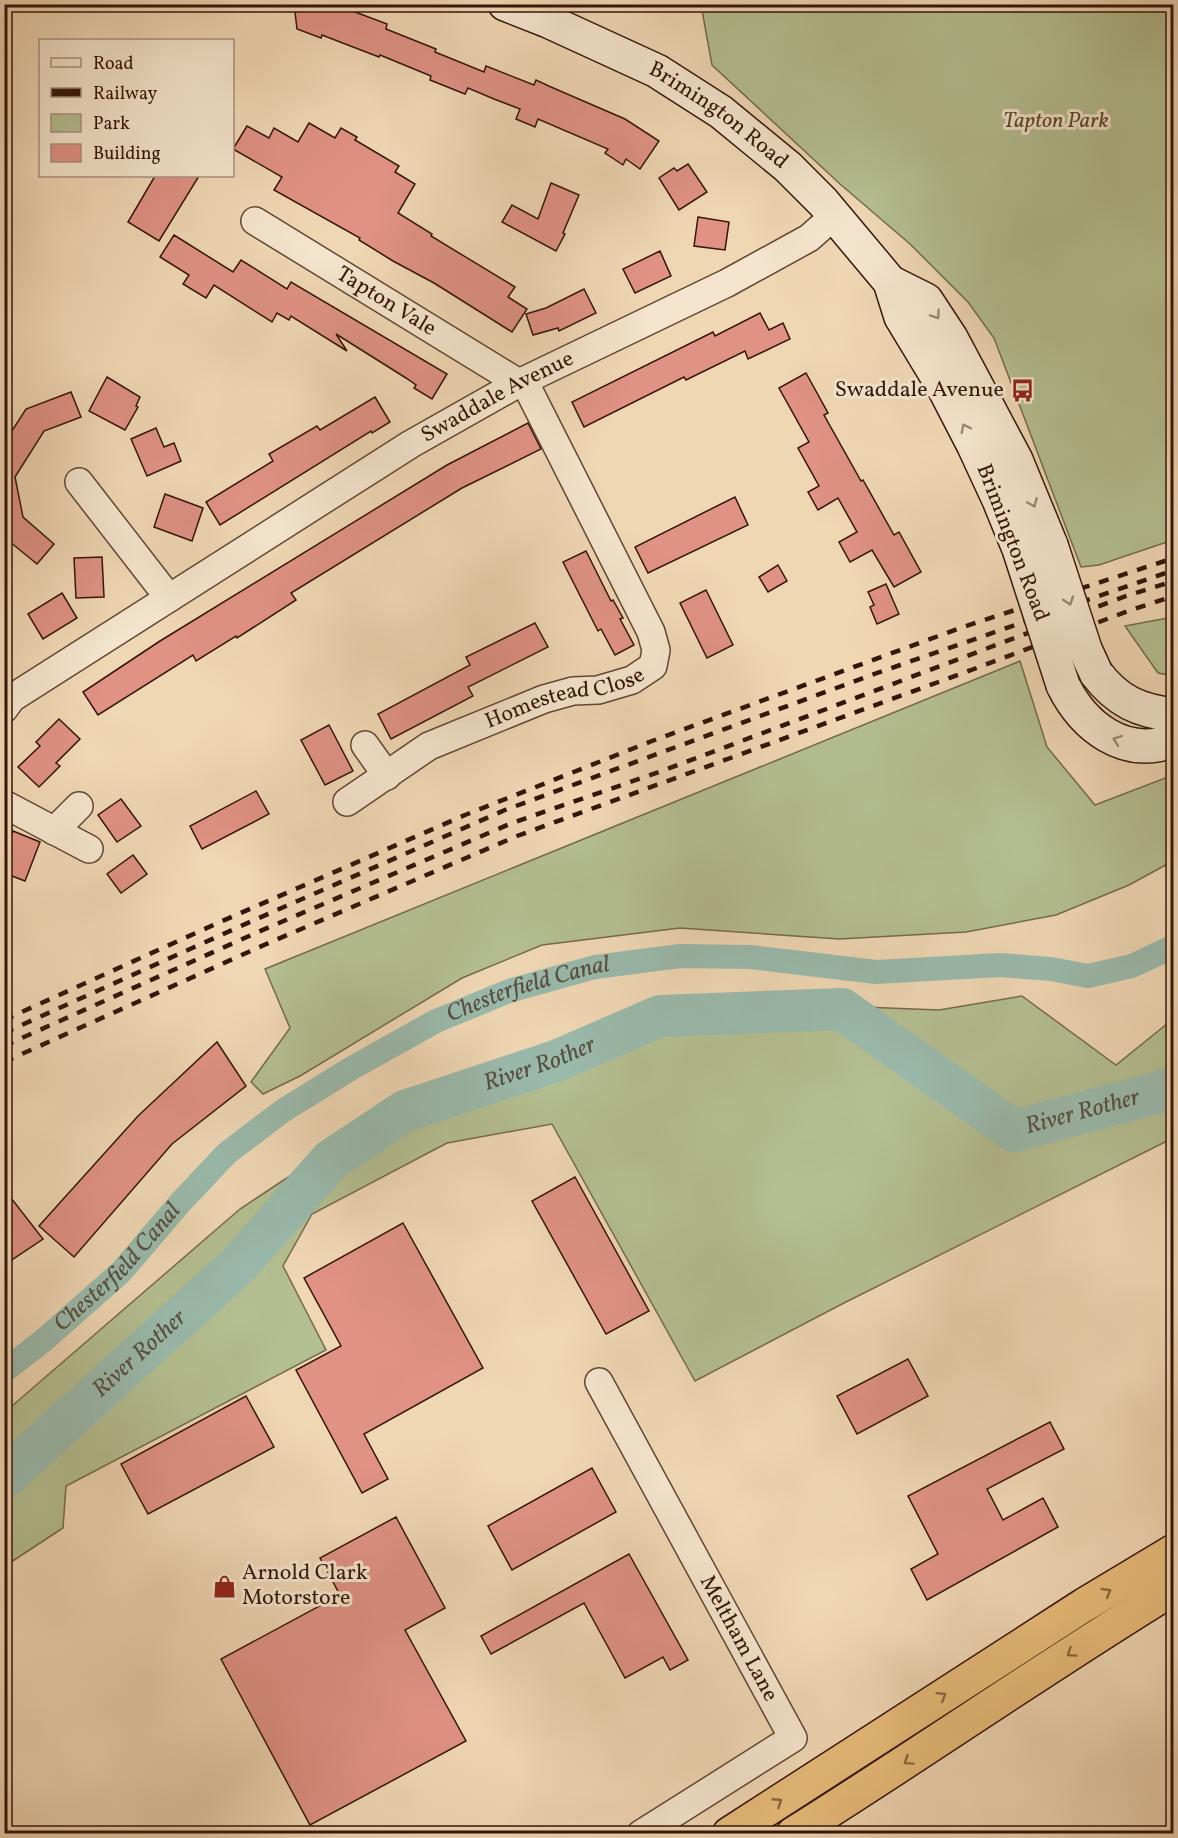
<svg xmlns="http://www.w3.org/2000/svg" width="1178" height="1838" font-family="Vollkorn,serif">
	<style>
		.green { fill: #b4bf91; stroke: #746a4d; stroke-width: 1.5 }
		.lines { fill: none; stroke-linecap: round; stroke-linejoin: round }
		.canal { stroke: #9abaac; stroke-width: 24 }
		.river { stroke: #9abaac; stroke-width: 42 }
		.building { fill: #e09285; stroke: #331509; stroke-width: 1.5 }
		.street-casing { stroke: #624634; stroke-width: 30 }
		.secondary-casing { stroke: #331509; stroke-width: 36 }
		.highway-casing { stroke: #331509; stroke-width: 36 }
		.street { stroke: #f5e5ce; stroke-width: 27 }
		.secondary { stroke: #f5e5ce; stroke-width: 33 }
		.highway { stroke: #e8bc7a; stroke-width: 33 }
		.rail { stroke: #331509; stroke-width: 4.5; stroke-dasharray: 10 10; stroke-linecap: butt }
		.secondary-bridge-casing { stroke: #331509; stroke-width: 36; stroke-linecap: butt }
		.secondary-bridge { stroke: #f5e5ce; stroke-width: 33 }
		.oneway { stroke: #9e8775 }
		.oneway2 { stroke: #8e6842 }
		.labels { text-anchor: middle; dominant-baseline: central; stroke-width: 6; stroke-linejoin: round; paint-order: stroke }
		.street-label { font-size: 22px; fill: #331509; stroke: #f5e5ce }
		.park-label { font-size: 22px; font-style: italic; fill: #5a4832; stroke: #f5e5ce }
		.poi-label { font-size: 22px; fill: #331509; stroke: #f5e5ce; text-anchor: end }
		.water-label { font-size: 24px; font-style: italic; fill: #574f42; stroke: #f5e5ce }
	</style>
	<rect width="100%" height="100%" fill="#f0d7b4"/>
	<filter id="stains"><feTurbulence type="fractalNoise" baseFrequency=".00333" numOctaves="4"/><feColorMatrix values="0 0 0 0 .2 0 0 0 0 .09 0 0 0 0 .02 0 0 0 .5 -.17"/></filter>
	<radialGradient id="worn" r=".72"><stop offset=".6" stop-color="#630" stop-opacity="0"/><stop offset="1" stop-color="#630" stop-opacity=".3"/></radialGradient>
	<g class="green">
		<polygon points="701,5 1173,5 1173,540 1099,565 1081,567 994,338 968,302 910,244 840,184 712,65"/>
		<polygon points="1173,617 1174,617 1173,676 1158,673 1125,626"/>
		<polygon points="1020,661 1047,747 1095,805 1173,775 1173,861 1129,885 1056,915 966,932 839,939 680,928 542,945 462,978 300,1076 263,1094 251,1082 290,1028 265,969"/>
		<polygon points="1022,996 1116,1065 1173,1019 1173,1138 840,1305 695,1381 552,1124 447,1143 312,1214 283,1266 326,1350 66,1486 63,1528 5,1566 5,1412 240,1209 397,1105 633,1025 837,1006 939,1010"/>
	</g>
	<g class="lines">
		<path class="canal" id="s1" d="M4,1371L44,1340L121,1272L180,1203L227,1153L284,1110L352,1068L436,1021L509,991L595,967L680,956L751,957L876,972L1000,965L1051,969L1088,976L1132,966L1174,946"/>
		<path class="river" id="s2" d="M4,1478L238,1265L331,1160L405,1111L556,1061L660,1016L842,1009L1014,1131L1174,1088"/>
	</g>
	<g class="building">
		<polygon points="294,4 334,4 387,24 386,29 436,49 435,52 484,72 486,66 534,85 536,80 551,87 625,119 659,141 640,169 626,159 623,165 605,153 608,149 538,119 535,127 516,119 520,109 494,99 468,88 465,94 430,80 431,76 380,55 379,57 322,35 321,38 297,29"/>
		<polygon points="309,123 335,138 341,128 357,137 355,140 399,166 395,172 415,184 398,213 432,234 431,236 515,287 508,297 527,309 512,332 434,283 393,261 359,240 360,238 274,190 282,177 233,149 247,126 269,138 274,128 298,142"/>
		<polygon points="688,164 707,192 679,210 659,178 674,168 677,171"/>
		<polygon points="155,176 199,176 159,241 128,222"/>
		<polygon points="551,183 579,195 563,233 565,234 556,251 502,222 512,205 538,219"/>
		<polygon points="698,217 729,222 725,250 694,246"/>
		<polygon points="174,235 233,272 241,260 287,289 291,282 447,374 432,399 414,388 416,385 406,378 336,334 347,351 291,316 289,320 277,313 272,322 214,285 206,298 183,284 189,275 160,257"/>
		<polygon points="660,251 671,276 635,293 623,269"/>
		<polygon points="584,289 596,313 559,331 558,328 533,335 526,314 546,308"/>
		<polygon points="760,313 769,330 783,323 790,339 748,359 745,351 686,380 684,377 584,427 572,402 713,332 715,336"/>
		<polygon points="806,373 828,413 824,415 861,481 863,480 894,535 899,532 921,572 894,587 872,550 850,562 839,542 857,532 838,498 818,510 808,492 819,486 798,448 809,442 779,388"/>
		<polygon points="107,377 140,397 136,406 138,407 125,430 89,411"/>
		<polygon points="71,392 81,417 44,431 15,477 23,517 54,544 37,564 4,537 4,443 26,409"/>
		<polygon points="375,397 390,422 372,433 371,431 220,525 206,502 273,461 269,454 317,426 320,430"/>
		<polygon points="528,423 541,449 462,488 291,593 296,600 237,638 236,636 196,661 193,655 98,715 83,692 160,641 447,465"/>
		<polygon points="156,428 164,447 174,443 181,461 147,476 131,439"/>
		<polygon points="165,494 203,508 192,541 154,527"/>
		<polygon points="735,497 748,525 648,573 635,547"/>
		<polygon points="586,551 611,601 613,600 623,618 620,619 634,645 615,655 601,629 598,631 563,562"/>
		<polygon points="102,557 104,597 76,598 74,558"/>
		<polygon points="778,565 787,581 768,592 759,577"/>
		<polygon points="886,584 899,614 877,624 870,607 874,605 868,592"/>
		<polygon points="706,590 733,645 707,658 680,603"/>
		<polygon points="62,593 77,618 43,639 28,614"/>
		<polygon points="535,623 548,647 468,687 473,696 391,739 378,714 470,665 466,657"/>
		<polygon points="59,719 80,739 56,763 60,766 39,787 18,767 40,746 36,742"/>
		<polygon points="329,725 353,771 325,785 301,740"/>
		<polygon points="256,791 269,814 202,849 190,826"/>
		<polygon points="121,799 141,826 117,842 98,815"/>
		<polygon points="13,831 40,842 25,881 4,873 4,853"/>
		<polygon points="133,855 147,874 121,893 107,874"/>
		<polygon points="217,1042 246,1086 172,1144 74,1257 39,1226 138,1116"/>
		<polygon points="575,1177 649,1311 606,1334 532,1201"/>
		<polygon points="4,1189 43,1239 4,1265"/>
		<polygon points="403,1223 483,1368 364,1434 388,1479 362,1493 296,1370 341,1346 304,1278"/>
		<polygon points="908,1359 928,1396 857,1434 837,1396"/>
		<polygon points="246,1396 274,1447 148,1514 121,1464"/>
		<polygon points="1050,1422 1064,1449 987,1489 1003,1520 1043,1498 1058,1527 927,1600 911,1569 938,1554 908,1496"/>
		<polygon points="592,1468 616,1512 512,1570 488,1526"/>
		<polygon points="396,1517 445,1608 405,1630 466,1741 310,1825 221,1659 340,1595 320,1558"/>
		<polygon points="629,1554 688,1660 670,1670 663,1657 625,1678 584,1603 491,1654 481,1636"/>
	</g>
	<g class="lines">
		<defs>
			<g id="street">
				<path id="s3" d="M255,221L519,383"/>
				<polyline points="79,482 169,598"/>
				<path id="s4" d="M4,709L12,698L411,444L519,383L727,283L809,238L835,215"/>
				<polyline points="365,745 387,776"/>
				<path id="s5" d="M347,802L429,746L544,699L573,691L598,690L632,680L653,666L656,650L651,632L524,381"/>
				<polyline points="4,804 89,849"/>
				<polyline points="54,831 79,806"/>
				<path id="s6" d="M599,1382L793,1738L641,1834"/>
			</g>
			<g id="secondary">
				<path id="s7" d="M505,4L548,21L657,71L721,112L788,167L823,202L890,282L901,317L944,388L974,446L999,500L1019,549"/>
				<polyline points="890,282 926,300 951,338 1016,460 1051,545"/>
				<path d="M1096,673C1117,701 1139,711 1174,715"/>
				<path d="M1063,685C1083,726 1125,760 1174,740"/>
			</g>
			<g id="highway">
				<polyline points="729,1834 1084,1605 1174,1551"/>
				<path d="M793,1834C921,1754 1045,1667 1174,1588"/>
			</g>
		</defs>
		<use href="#street" class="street-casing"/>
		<use href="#secondary" class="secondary-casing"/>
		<use href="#highway" class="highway-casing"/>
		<use href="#street" class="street"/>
		<use href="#secondary" class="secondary"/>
		<use href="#highway" class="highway"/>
		<g class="rail">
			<polyline points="4,1020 220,922 465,815 652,741 963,627 1174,558"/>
			<polyline points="4,1033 252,921 505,810 877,673 1174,570"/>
			<polyline points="4,1046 258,932 512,823 662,771 1126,596 1174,581"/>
			<polyline points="4,1062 264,945 517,836 974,669 1131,610 1174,596"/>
		</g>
		<defs>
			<g id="secondary-bridge">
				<polyline points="1051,545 1085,649 1096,673"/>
				<polyline points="1019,549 1063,685"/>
			</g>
		</defs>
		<use href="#secondary-bridge" class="secondary-bridge-casing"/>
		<use href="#secondary-bridge" class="secondary-bridge"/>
	</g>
	<defs><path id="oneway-chevron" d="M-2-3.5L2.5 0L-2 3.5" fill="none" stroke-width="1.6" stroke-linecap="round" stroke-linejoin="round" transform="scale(1.5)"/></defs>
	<g class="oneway">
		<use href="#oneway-chevron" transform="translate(936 315) rotate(56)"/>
		<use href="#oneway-chevron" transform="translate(965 428) rotate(-117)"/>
		<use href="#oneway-chevron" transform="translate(1033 503) rotate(67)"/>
		<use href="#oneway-chevron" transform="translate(1069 601) rotate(72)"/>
		<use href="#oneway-chevron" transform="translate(1117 740) rotate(-160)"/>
	</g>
	<g class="oneway2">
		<use href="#oneway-chevron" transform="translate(1107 1592) rotate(-31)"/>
		<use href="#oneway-chevron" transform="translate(1071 1653) rotate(146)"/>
		<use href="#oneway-chevron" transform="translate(942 1696) rotate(-32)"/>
		<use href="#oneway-chevron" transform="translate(908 1761) rotate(146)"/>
		<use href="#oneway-chevron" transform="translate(778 1802) rotate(-33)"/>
	</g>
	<defs>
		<symbol id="bus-bare" viewBox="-9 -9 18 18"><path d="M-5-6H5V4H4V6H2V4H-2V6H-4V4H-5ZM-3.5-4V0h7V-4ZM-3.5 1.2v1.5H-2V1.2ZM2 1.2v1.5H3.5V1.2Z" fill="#8f2418" stroke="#f5e5ce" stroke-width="2.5" paint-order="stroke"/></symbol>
		<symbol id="shop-bare" viewBox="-9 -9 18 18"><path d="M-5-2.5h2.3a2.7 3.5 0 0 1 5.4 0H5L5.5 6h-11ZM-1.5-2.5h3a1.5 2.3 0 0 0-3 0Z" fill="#8f2418" stroke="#f5e5ce" stroke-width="2.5" paint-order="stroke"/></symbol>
	</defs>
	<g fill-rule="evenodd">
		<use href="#bus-bare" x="1006" y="374" width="33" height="33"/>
		<use href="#shop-bare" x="208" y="1570" width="33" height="33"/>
	</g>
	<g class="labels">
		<g class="street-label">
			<text stroke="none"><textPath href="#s7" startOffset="242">Brimington Road</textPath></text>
			<text stroke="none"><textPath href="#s3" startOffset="154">Tapton Vale</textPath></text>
			<text stroke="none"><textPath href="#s4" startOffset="585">Swaddale Avenue</textPath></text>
			<text transform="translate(1012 543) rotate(69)">Brimington Road</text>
			<text stroke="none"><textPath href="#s5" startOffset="244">Homestead Close</textPath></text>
			<text stroke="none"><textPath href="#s6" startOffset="292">Meltham Lane</textPath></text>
		</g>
		<g class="park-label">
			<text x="1056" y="121">Tapton Park</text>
		</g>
		<g class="poi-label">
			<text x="1004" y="390">Swaddale Avenue</text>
			<text x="242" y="1573" text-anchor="start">Arnold Clark<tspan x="242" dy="25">Motorstore</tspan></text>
		</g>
		<g class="water-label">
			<text stroke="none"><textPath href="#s1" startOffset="658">Chesterfield Canal</textPath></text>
			<text stroke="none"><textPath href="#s2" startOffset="688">River Rother</textPath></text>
			<text stroke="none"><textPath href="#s2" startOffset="1282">River Rother</textPath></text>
			<text stroke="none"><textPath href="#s1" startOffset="154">Chesterfield Canal</textPath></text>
			<text stroke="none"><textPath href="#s2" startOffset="184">River Rother</textPath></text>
		</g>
	</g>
	<rect width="1178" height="1838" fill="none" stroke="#f0d7b4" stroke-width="24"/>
	<rect x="6" y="6" width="1166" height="1826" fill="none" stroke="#331509" stroke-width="3"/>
	<rect x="12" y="12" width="1154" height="1814" fill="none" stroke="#331509" stroke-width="1.5"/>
	<rect x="39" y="39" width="195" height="138" fill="#f5e5ce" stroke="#a7927f" stroke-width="1.5"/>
	<rect x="51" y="58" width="30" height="9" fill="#f5e5ce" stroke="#a7927f" stroke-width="1.5"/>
	<text x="93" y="69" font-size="18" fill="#331509">Road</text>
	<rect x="51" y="88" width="30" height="9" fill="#331509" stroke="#a7927f" stroke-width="1.5"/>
	<text x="93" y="99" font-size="18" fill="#331509">Railway</text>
	<rect x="51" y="114" width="30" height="18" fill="#b4bf91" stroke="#a7927f" stroke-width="1.5"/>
	<text x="93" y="129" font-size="18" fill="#331509">Park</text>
	<rect x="51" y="144" width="30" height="18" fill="#e09285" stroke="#a7927f" stroke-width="1.5"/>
	<text x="93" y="159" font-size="18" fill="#331509">Building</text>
	<rect width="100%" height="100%" filter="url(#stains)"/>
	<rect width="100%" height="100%" fill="url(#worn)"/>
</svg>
